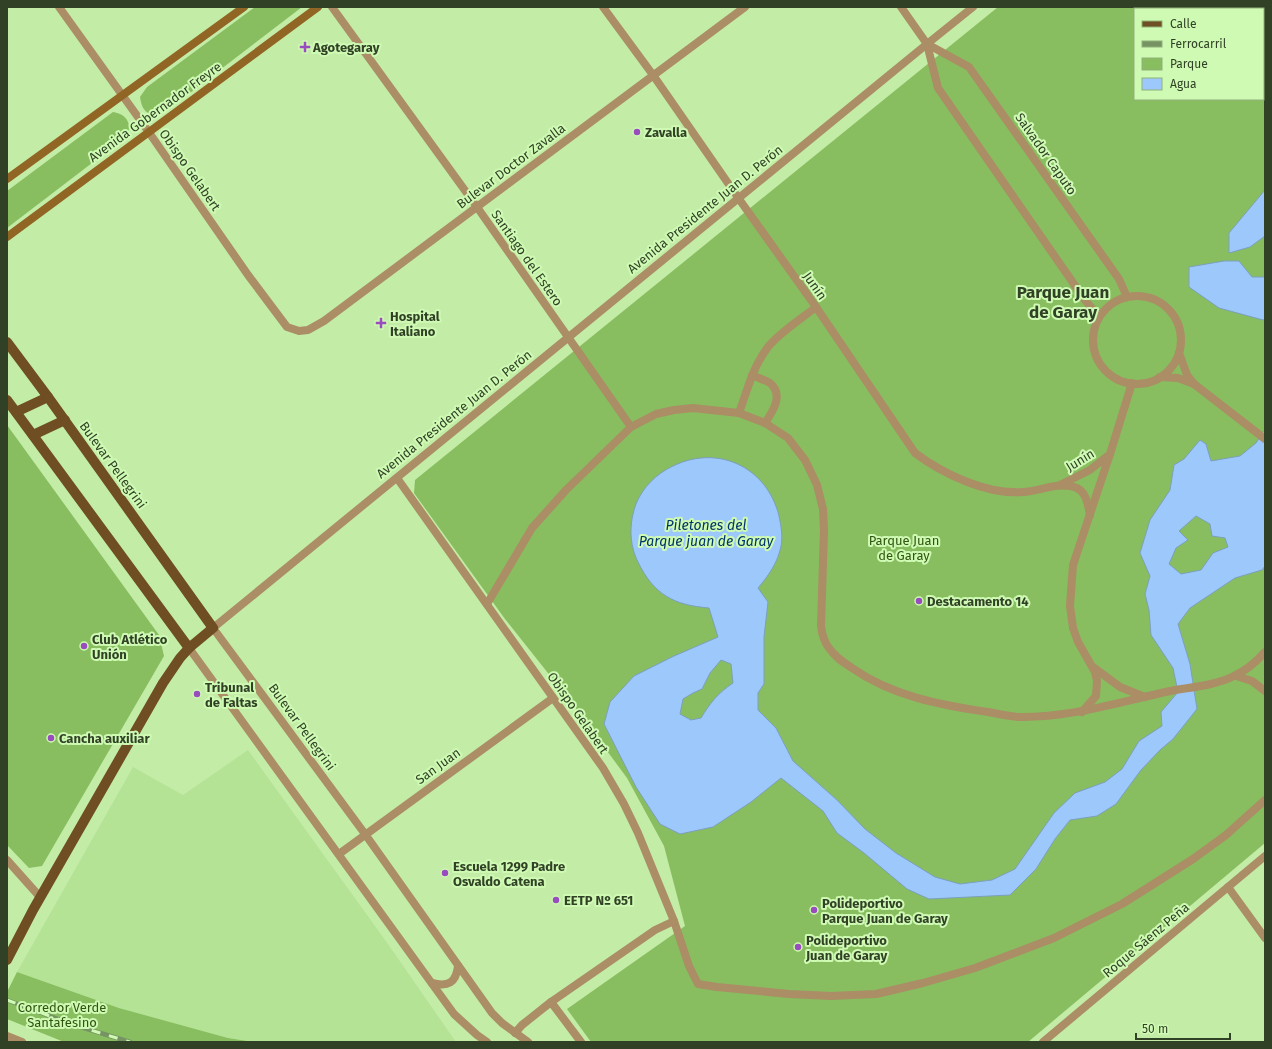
<svg xmlns="http://www.w3.org/2000/svg" width="1272" height="1049" font-family="'Fira Sans',sans-serif">
	<style>
		.built { fill: #b5e396 }
		.green { fill: #88be5f; fill-rule: evenodd }
		.water { fill: #9dc8fc; stroke: #7ca0bc; fill-rule: evenodd }
		.lines { fill: none; stroke-linecap: round; stroke-linejoin: round }
		.minor { stroke: #ab8d66; stroke-width: 8 }
		.tertiary { stroke: #ab8d66; stroke-width: 8 }
		.secondary { stroke: #916523; stroke-width: 8 }
		.primary { stroke: #6e4e22; stroke-width: 10 }
		.rail-casing { stroke: #769363; stroke-width: 4.5 }
		.rail { stroke: #cffab4; stroke-width: 3; stroke-dasharray: 9; stroke-linecap: butt }
		.poi-dot { fill: #994cbd; stroke: #cffab4; stroke-width: 1.5 }
		.labels { text-anchor: middle; dominant-baseline: central; stroke-width: 4; stroke-linejoin: round; paint-order: stroke }
		.poi-label { font-size: 13px; font-weight: bold; fill: #304125; stroke: #cffab4; text-anchor: start }
		.street-label { font-size: 13px; fill: #304125; stroke: #cffab4 }
		.park-label { font-size: 13px; fill: #325611; stroke: #cffab4 }
		.water-label { font-size: 14px; font-style: italic; fill: #00366a; stroke: #cffab4 }
		.district-label { font-size: 17px; font-weight: bold; fill: #304125; stroke: #cffab4 }
	</style>
	<rect width="100%" height="100%" fill="#c3eca7"/>
	<polygon class="built" points="248,750 388,944 456,1042 254,1042 228,1038 119,1008 17,972 133,767 183,795"/>
	<g class="green">
		<path d="M255,7H302L165,112C150,118 142,113 140,97L147,87Z"/>
		<path d="M998,7H1265V843L1028,1042H591L567,1009L685,926L664,846L627,778L571,702L505,619L414,493L415,480ZM1135,9H1263V99H1135Z"/>
		<path d="M113,112C127,114 133,125 126,137L7,228V191Z"/>
		<polygon points="7,425 159,635 164,656 42,866 29,868 7,845"/>
		<polygon points="17,972 119,1008 228,1038 254,1042 64,1042 7,1019 7,992"/>
	</g>
	<g class="water">
		<polygon points="1265,190 1265,236 1250,247 1229,253 1229,233"/>
		<polygon points="1224,261 1239,261 1252,277 1265,277 1265,319 1263,320 1219,308 1189,287 1189,267"/>
		<path d="M1265,429V566L1262,570L1235,578L1190,608L1178,624L1190,664L1197,709L1173,739L1160,750L1141,770L1116,804L1097,816L1070,820L1055,839L1036,869L1010,895L929,899L907,889L864,853L837,833L823,811L781,778L751,802L713,827L680,834L660,824L636,787L604,724L610,702L634,676L674,656L718,637L709,608C674,605 654,595 638,562C629,544 629,523 636,504C643,487 656,474 673,466C718,444 767,467 779,516C781,526 783,536 781,546C778,562 769,575 758,588L768,602L764,637V684L758,693V710L776,728L793,761L837,800L865,829L896,853L935,877L960,884L992,880L1015,869L1054,813L1075,793L1105,782L1122,769L1139,741L1162,726L1161,712L1178,692L1173,668L1151,635L1149,610L1145,594L1150,576L1140,553L1150,520L1170,490L1174,465L1184,459L1200,440L1206,444L1211,461L1240,456L1256,443ZM1196,516L1210,524L1212,536L1225,538L1228,547L1213,553L1201,570L1181,574L1169,564L1176,548L1188,540L1179,531ZM721,660L731,664L733,683C718,693 710,703 701,718L691,720L680,714L683,699L693,693L702,689L710,673Z"/>
	</g>
	<g class="lines">
		<g class="minor">
			<polyline points="59,7 148,131 248,275 287,327 299,331 308,330 324,321 745,7"/>
			<polyline points="332,7 477,207 631,427"/>
			<polyline points="927,44 969,67 1119,279 1127,297"/>
			<polyline points="927,44 938,88 1085,300 1099,317"/>
			<polyline points="927,44 973,7"/>
			<path d="M739,199L816,307L915,453C943,474 987,495 1023,492C1040,491 1057,482 1074,487C1086,490 1088,504 1090,515"/>
			<circle cx="1137" cy="340" r="44"/>
			<polyline points="1179,353 1187,375 1194,384 1265,439"/>
			<path d="M752,375C758,378 765,380 770,383C784,395 773,411 765,423"/>
			<polyline points="1160,377 1178,378 1194,384"/>
			<path d="M739,413C747,391 753,366 768,347C780,332 801,319 816,307"/>
			<polyline points="397,478 603,768 624,804 638,833 674,921 689,966 698,984 717,987 789,994 831,996 876,994 923,983 975,968 1054,938 1122,904 1193,859 1226,835 1265,800"/>
			<polyline points="1060,485 1090,470 1110,454"/>
			<path d="M487,604L532,528L566,490L631,427L656,414L674,410L693,408L739,413L765,423L788,438L805,460L817,485L823,509L824,530L821,626C822,634 824,642 829,648C835,657 843,662 852,668C892,696 940,705 988,712C998,714 1008,716 1018,717C1070,718 1119,702 1170,691C1191,687 1214,686 1234,676C1245,671 1257,661 1265,652"/>
			<polyline points="1093,667 1120,687 1145,697"/>
			<polyline points="1236,676 1252,681 1265,691"/>
			<polyline points="1082,712 1096,696 1097,681 1095,672 1078,642 1073,628 1070,606 1073,565 1110,454 1132,383"/>
			<polyline points="339,854 553,698"/>
			<polyline points="7,860 40,897"/>
			<polyline points="1228,887 1265,938"/>
			<polyline points="551,1002 581,1042"/>
			<polyline points="515,1033 522,1025 551,1002 655,930 674,921"/>
			<polyline points="7,1036 22,1042"/>
			<polyline points="1043,1042 1265,856"/>
		</g>
		<g class="tertiary">
			<polyline points="603,7 653,75 739,199"/>
			<polyline points="189,648 454,1014 477,1035 487,1042"/>
			<path d="M432,983C448,987 456,983 458,966"/>
			<polyline points="528,1042 502,1023 492,1013 365,834 213,628 927,44 901,7"/>
		</g>
		<g class="secondary">
			<polyline points="7,179 244,7"/>
			<polyline points="7,237 318,7"/>
		</g>
		<g class="primary">
			<polyline points="7,342 48,397 213,628 189,648 180,658 163,683 33,910 7,960"/>
			<polyline points="7,400 189,648"/>
			<polyline points="16,412 48,397"/>
			<polyline points="33,435 65,420"/>
		</g>
		<defs>
			<polyline id="rail" points="7,1000 71,1024 130,1042"/>
		</defs>
		<use href="#rail" class="rail-casing"/>
		<use href="#rail" class="rail"/>
	</g>
	<g class="poi-dot">
		<path d="M303 41h4v4h4v4h-4v4h-4v-4h-4v-4h4z"/>
		<circle cx="637" cy="132" r="4"/>
		<path d="M379 317h4v4h4v4h-4v4h-4v-4h-4v-4h4z"/>
		<circle cx="919" cy="601" r="4"/>
		<circle cx="84" cy="646" r="4"/>
		<circle cx="197" cy="694" r="4"/>
		<circle cx="51" cy="738" r="4"/>
		<circle cx="445" cy="873" r="4"/>
		<circle cx="556" cy="900" r="4"/>
		<circle cx="814" cy="910" r="4"/>
		<circle cx="798" cy="947" r="4"/>
	</g>
	<g class="labels">
		<g class="poi-label">
			<text x="313" y="47">Agotegaray</text>
			<text x="645" y="132">Zavalla</text>
			<text x="390" y="316">Hospital<tspan x="390" dy="15">Italiano</tspan></text>
			<text x="927" y="601">Destacamento 14</text>
			<text x="92" y="639">Club Atlético<tspan x="92" dy="15">Unión</tspan></text>
			<text x="205" y="687">Tribunal<tspan x="205" dy="15">de Faltas</tspan></text>
			<text x="59" y="738">Cancha auxiliar</text>
			<text x="453" y="866">Escuela 1299 Padre<tspan x="453" dy="15">Osvaldo Catena</tspan></text>
			<text x="564" y="900">EETP Nº 651</text>
			<text x="822" y="903">Polideportivo<tspan x="822" dy="15">Parque Juan de Garay</tspan></text>
			<text x="806" y="940">Polideportivo<tspan x="806" dy="15">Juan de Garay</tspan></text>
		</g>
		<g class="street-label">
			<text transform="translate(155 112) rotate(-36)">Avenida Gobernador Freyre</text>
			<text transform="translate(1046 154) rotate(55)">Salvador Caputo</text>
			<text transform="translate(511 166) rotate(-37)">Bulevar Doctor Zavalla</text>
			<text transform="translate(190 170) rotate(55)">Obispo Gelabert</text>
			<text transform="translate(705 209) rotate(-39)">Avenida Presidente Juan D. Perón</text>
			<text transform="translate(527 258) rotate(55)">Santiago del Estero</text>
			<text transform="translate(815 286) rotate(55)">Junín</text>
			<text transform="translate(454 414) rotate(-39)">Avenida Presidente Juan D. Perón</text>
			<text transform="translate(1080 460) rotate(-31)">Junín</text>
			<text transform="translate(113 465) rotate(54)">Bulevar Pellegrini</text>
			<text transform="translate(578 713) rotate(55)">Obispo Gelabert</text>
			<text transform="translate(302 727) rotate(54)">Bulevar Pellegrini</text>
			<text transform="translate(438 766) rotate(-36)">San Juan</text>
			<text transform="translate(1146 940) rotate(-40)">Roque Sáenz Peña</text>
		</g>
		<g class="park-label">
			<text x="904" y="540">Parque Juan<tspan x="904" dy="15">de Garay</tspan></text>
			<text x="62" y="1007">Corredor Verde<tspan x="62" dy="15">Santafesino</tspan></text>
		</g>
		<g class="water-label">
			<text x="706" y="525">Piletones del<tspan x="706" dy="16">Parque juan de Garay</tspan></text>
		</g>
		<g class="district-label">
			<text x="1063" y="292">Parque Juan<tspan x="1063" dy="20">de Garay</tspan></text>
		</g>
	</g>
	<rect width="1272" height="1049" fill="none" stroke="#304125" stroke-width="16"/>
	<rect x="1134" y="8" width="130" height="92" fill="#cffab4" stroke="#8fb07b"/>
	<rect x="1142" y="21" width="20" height="6" fill="#6e4e22" stroke="#8fb07b"/>
	<text x="1170" y="28" font-size="12" fill="#304125">Calle</text>
	<rect x="1142" y="41" width="20" height="6" fill="#769363" stroke="#8fb07b"/>
	<text x="1170" y="48" font-size="12" fill="#304125">Ferrocarril</text>
	<rect x="1142" y="58" width="20" height="12" fill="#88be5f" stroke="#8fb07b"/>
	<text x="1170" y="68" font-size="12" fill="#304125">Parque</text>
	<rect x="1142" y="78" width="20" height="12" fill="#9dc8fc" stroke="#8fb07b"/>
	<text x="1170" y="88" font-size="12" fill="#304125">Agua</text>
	<path d="M1136 1033v6h94v-6" fill="none" stroke="#304125" stroke-width="2"/>
	<text x="1142" y="1033" font-size="12" fill="#304125" stroke="#cffab4" stroke-width="3" paint-order="stroke">50 m</text>
</svg>
